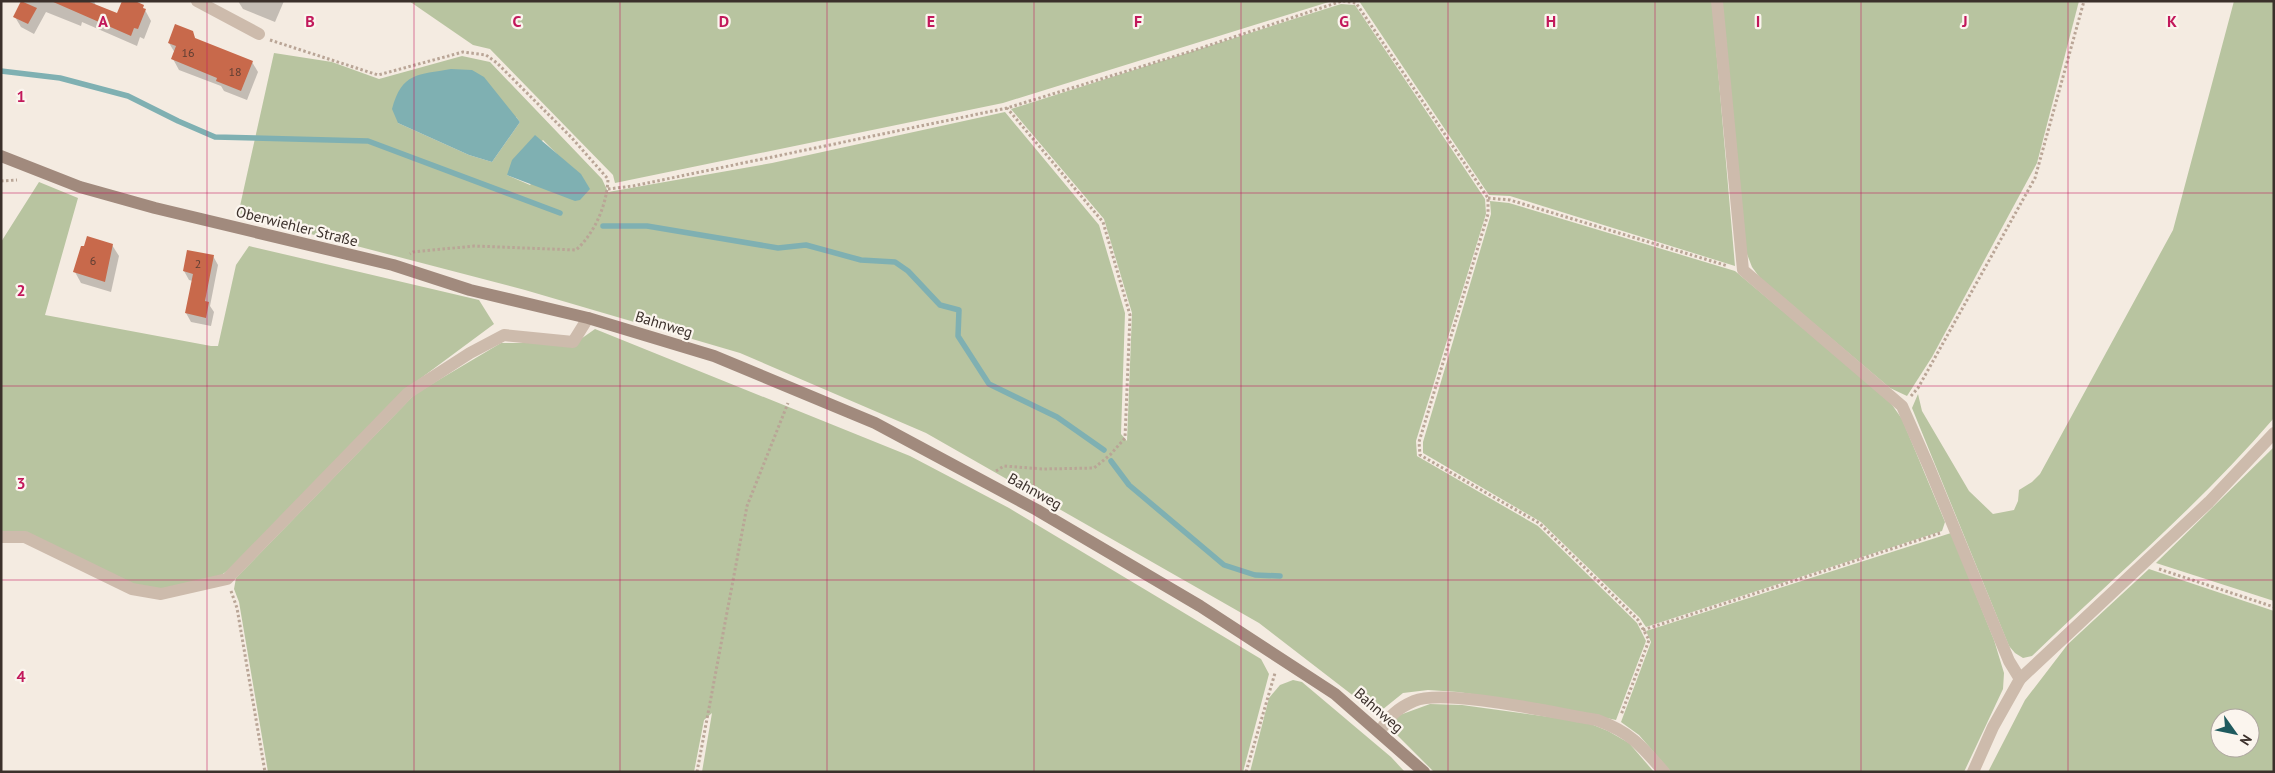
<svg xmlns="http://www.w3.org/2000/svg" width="2275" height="773" font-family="'PT Sans',sans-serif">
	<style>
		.green { fill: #b8c4a0; fill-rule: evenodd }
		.water { fill: #7fb0b2 }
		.shadow { fill: #0003 }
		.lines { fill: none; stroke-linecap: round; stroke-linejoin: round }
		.stream { stroke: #7fb0b2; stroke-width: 5.5 }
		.building { fill: #c8694b }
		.path { stroke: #b9a596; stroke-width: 3; stroke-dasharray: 2.5 2.5; stroke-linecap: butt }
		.street { stroke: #cdbbac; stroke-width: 12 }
		.secondary { stroke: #a18a7d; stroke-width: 12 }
		.grid { fill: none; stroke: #c2185b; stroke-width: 1; stroke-opacity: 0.55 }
		.labels { text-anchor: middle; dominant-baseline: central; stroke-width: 4.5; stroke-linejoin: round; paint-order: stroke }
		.number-label { font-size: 12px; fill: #5e3e33 }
		.street-label { font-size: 15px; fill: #3b302b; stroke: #fbf5ee }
		.grid-label { font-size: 16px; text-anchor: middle; font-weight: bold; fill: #c2185b; stroke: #fbf5ee; stroke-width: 4.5; stroke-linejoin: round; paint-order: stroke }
	</style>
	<rect width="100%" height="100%" fill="#f4ebe1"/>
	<g class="green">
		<polygon points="409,1 1332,1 1003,103 615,183 613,175 490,49 473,45"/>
		<polygon points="1359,1 1712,1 1735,266 1510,196 1489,195"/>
		<polygon points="1721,1 2079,1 2037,163 1932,357 1907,396 1890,388 1760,278 1752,267 1745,249"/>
		<path d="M2234,1H2274V418C2200,504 2113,578 2032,656L2023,658L2015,653L2009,646L1912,408L1918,394L1922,411L1969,491L1993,514L2014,510L2018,501L2019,490L2032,482L2040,474L2173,230Z"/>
		<path d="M1341,4L1355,5L1485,199L1486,214L1416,441L1417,456L1538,526L1637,623L1646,641L1616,720L1539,704L1458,692L1428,690L1403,693L1377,714L1259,623L926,433L740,353L525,290L238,215L274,53L332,62L379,79L462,56L490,62L602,179L608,192L772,163L1005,112L1099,225L1125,313L1121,434L1127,441L1132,313L1104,219L1011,109ZM516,117L520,122L492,162L469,155L398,123ZM543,140L557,154L530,185L507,175Z"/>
		<polygon points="39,182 78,198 45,315 211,346 218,346 236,265 249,246 479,300 494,324 413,384 230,569 217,578 159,590 141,588 1,532 1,242"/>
		<polygon points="1490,201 1509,203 1735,271 1888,399 1902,419 1945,522 1942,531 1646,627 1640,618 1541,522 1423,453 1423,442 1491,214"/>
		<polygon points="595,329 910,456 1009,508 1261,659 1269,674 1243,772 702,772 712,713 704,720 694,772 268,772 239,602 234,589 236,578 415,394 501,343 544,343 578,341"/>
		<polygon points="2274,447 2274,601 2156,563"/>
		<polygon points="1951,533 1994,640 2004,673 2003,689 1964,772 1671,772 1639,735 1621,722 1651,642 1646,631"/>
		<path d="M2149,569L2274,611V772H1988L2025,700L2068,644ZM2220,718H2250V748H2220Z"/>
		<polygon points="1293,680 1302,682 1391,757 1405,772 1250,772 1269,698 1280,685"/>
		<polygon points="1430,704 1462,705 1586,722 1608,731 1629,743 1654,772 1434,772 1392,730 1397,716"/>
	</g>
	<g class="water">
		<path d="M451,69L472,70L484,77L520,122L492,162L469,155L398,123L392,109C402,72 418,75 451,69Z"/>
		<polygon points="535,135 581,174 590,189 580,200 575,201 507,175 512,160"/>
	</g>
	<g class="shadow">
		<polygon points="23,1 94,1 96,6 117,15 145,10 151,21 144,39 140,37 137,46 82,22 81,26 46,12 34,34 21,27 15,17"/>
		<polygon points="238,1 284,1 275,22 243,9"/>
		<polygon points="192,32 196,40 252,62 258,72 247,100 224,91 221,86 179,70 173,59 175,53 169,43"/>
		<polygon points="112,245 119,256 111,292 81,283 75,272"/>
		<polygon points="213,256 218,265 210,306 214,312 211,326 191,322 186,313 193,281 189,280 184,271"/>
	</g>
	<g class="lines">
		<g class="stream">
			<polyline points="1,71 60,78 128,96 178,121 215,137 368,141 560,213"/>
			<polyline points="603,226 647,226 778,248 806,245 861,260 895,262 908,271 940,305 959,310 958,336 989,384 1057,417 1104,450"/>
			<polyline points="1111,461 1129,485 1224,565 1255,575 1280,576"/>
		</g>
	</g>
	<g class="building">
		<polygon points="21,1 37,8 28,24 13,17"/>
		<polygon points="51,1 87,1 117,13 122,1 135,1 144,5 143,8 146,9 138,29 134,28 131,36"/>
		<polygon points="175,24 193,31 195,38 253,61 241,91 216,81 217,78 171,59 176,46 168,43"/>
		<polygon points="87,236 113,244 105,282 73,272 81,246 84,246"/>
		<polygon points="187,250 214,255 205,301 209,302 206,318 185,313 193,274 183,271"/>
	</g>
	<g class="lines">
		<g class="path">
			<polyline points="1343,1 1356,3 1488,198 1488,214 1419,442 1420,455 1539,523 1638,620 1649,640 1621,715"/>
			<path d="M270,40L378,75L463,52L486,55L497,63L571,137L608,179C607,204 595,233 576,250L474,246L413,252L410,254"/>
			<polyline points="1,181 17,180"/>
			<polyline points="608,189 633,186 1007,108 1192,51 1342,1"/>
			<polyline points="1488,198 1510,200 1728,266"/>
			<polyline points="1911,396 1918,388 2035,178 2084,1"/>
			<polyline points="996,471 1004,466 1043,469 1094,468 1110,455 1125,438 1130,315 1103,222 1007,108"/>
			<polyline points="2159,569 2274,607"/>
			<polyline points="231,591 237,608 265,772"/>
			<polyline points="1643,630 1940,533"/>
			<polyline points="697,772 747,506 788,403"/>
			<polyline points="1246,772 1275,673"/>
		</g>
		<g class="street">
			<polyline points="197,1 259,34"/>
			<polyline points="1717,1 1743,270 1902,406 1929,467 2009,661 2020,679"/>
			<polyline points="1,537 25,537 132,589 161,594 227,579 408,393 470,353 504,335 573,342 588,318"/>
			<path d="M1380,731C1390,716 1396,709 1414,701C1445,688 1559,714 1597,720C1630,732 1641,745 1664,772"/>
			<polyline points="1973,772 1993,727 2020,679 2209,502 2274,433"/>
		</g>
		<polyline class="secondary" points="1,156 80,187 155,208 393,265 470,290 588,318 714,356 875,423 1037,510 1200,606 1335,694 1424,772"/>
	</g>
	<path class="grid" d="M207,1V772M414,1V772M620,1V772M827,1V772M1034,1V772M1241,1V772M1448,1V772M1655,1V772M1861,1V772M2068,1V772M1,193H2274M1,386H2274M1,580H2274"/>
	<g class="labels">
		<g class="number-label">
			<text x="188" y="52">16</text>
			<text x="235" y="71">18</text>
			<text x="93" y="260">6</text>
			<text x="198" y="263">2</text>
		</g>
		<g class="street-label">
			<text transform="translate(297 226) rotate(14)">Oberwiehler Straße</text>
			<text transform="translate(664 324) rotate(17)">Bahnweg</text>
			<text transform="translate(1035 491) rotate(29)">Bahnweg</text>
			<text transform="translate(1379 710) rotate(41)">Bahnweg</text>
		</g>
	</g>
	<g class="grid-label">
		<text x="103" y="27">A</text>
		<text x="310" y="27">B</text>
		<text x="517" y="27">C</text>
		<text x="724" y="27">D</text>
		<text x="931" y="27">E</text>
		<text x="1138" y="27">F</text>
		<text x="1344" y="27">G</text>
		<text x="1551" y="27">H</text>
		<text x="1758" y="27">I</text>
		<text x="1965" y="27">J</text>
		<text x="2172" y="27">K</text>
		<text x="21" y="102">1</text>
		<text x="21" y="296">2</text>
		<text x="21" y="489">3</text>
		<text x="21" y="682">4</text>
	</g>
	<rect width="2275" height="773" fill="none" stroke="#3b302b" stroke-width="5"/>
	<g transform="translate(2235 733) rotate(123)"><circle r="24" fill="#fbf5ee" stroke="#aea6a0"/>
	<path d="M0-4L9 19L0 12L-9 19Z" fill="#1f5a5e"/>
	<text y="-8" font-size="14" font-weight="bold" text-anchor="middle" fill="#3b302b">N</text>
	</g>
</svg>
